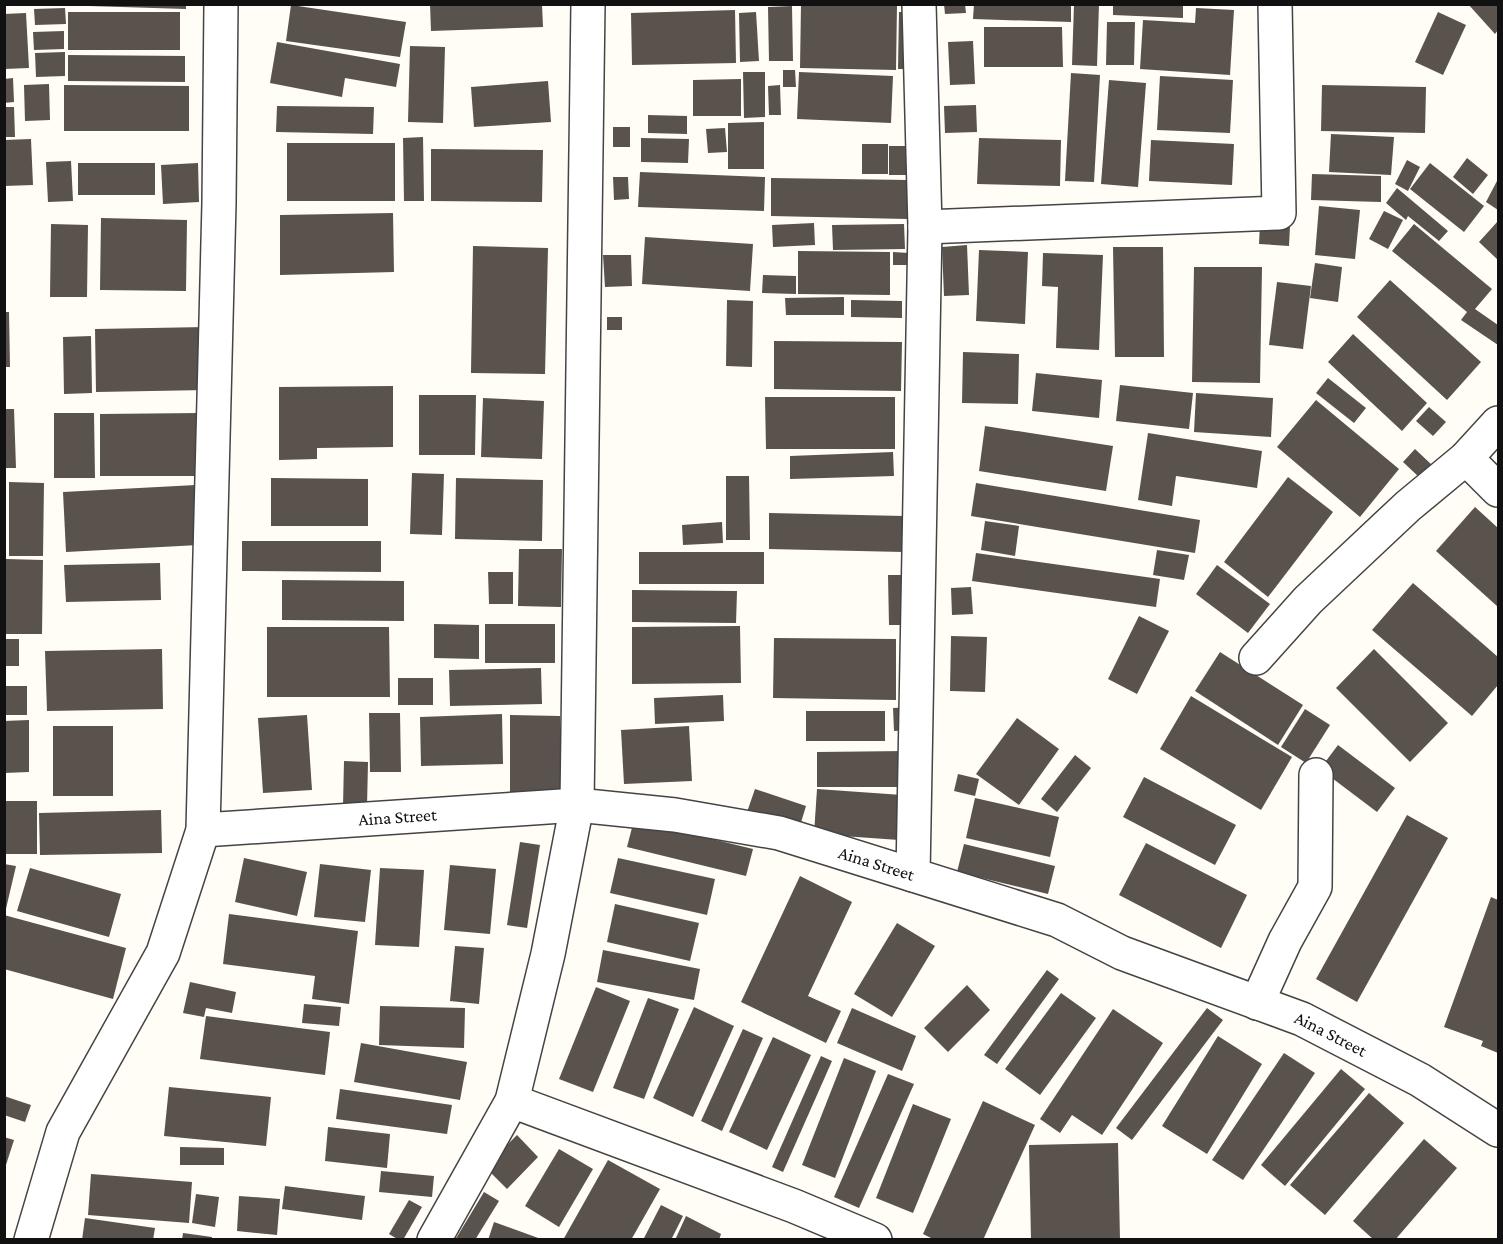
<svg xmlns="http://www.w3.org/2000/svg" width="1503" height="1244" font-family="'Crimson Pro',serif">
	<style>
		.building { fill: #5a524d }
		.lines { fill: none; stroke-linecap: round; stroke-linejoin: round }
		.minor-casing { stroke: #444; stroke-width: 36 }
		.minor { stroke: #fff; stroke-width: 33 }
		.labels { text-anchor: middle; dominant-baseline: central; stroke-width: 6; stroke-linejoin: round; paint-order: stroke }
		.street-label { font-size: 18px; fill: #111; stroke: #fff }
	</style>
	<rect width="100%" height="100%" fill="#fffdf5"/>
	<g class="building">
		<polygon points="89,4 186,4 186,9 89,6"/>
		<polygon points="430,4 542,4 543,27 431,31"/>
		<polygon points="801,4 897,4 896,70 800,68"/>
		<polygon points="944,4 965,4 966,13 945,14"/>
		<polygon points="974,4 1071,4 1071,22 973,19"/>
		<polygon points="1074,4 1099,4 1097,66 1072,65"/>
		<polygon points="1113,4 1183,4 1183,18 1113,15"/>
		<polygon points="1468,4 1498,4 1498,30 1495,34"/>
		<polygon points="291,5 406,22 400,57 286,41"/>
		<polygon points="792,6 793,61 769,61 768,7"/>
		<polygon points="65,8 66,24 35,25 34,9"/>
		<polygon points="1196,8 1234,10 1230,75 1140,69 1143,20 1195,23"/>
		<polygon points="735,10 736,63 632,65 631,13"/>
		<rect x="68" y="12" width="112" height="38"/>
		<polygon points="756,12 759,61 740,62 739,13"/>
		<polygon points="899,12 912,12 911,69 898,69"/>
		<polygon points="1438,12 1466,25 1443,75 1415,62"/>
		<polygon points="26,13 29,68 4,69 4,14"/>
		<polygon points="1107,22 1135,22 1134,65 1106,65"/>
		<polygon points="984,27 1062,27 1063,67 984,67"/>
		<polygon points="64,31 64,49 34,50 33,32"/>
		<polygon points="973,41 975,84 950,85 948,42"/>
		<polygon points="277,42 400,64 396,87 345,78 342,97 270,83"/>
		<polygon points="410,46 445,47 443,123 408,122"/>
		<polygon points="65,52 65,76 36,77 35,53"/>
		<polygon points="68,55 185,56 185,82 68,81"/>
		<polygon points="783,70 795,70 796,87 783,87"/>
		<polygon points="743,72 765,72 765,117 744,118"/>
		<polygon points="799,72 893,76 891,123 797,119"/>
		<polygon points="1071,73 1100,75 1094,182 1065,181"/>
		<polygon points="1160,76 1233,80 1230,133 1157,130"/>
		<polygon points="13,78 14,102 4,103 4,79"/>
		<polygon points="741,79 741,116 693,116 693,80"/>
		<polygon points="1109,80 1146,83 1138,187 1101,184"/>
		<polygon points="548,81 551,122 474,127 471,87"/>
		<polygon points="49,84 50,120 25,121 24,85"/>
		<polygon points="64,85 189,86 189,131 64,131"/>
		<polygon points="780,85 781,115 769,115 768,86"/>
		<polygon points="1322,85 1426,87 1425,133 1321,131"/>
		<polygon points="976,105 977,132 945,133 944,106"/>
		<polygon points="277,106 374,107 373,134 276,132"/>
		<polygon points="4,107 14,107 15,137 4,137"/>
		<polygon points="648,115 687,116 687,134 648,133"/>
		<polygon points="764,122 764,169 728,169 728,123"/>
		<rect x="613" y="127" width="17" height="20"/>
		<polygon points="725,128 727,152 708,153 706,129"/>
		<polygon points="1331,134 1394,137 1391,175 1329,172"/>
		<polygon points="423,137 424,201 404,201 403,138"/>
		<polygon points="641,138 689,139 688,163 641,162"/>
		<polygon points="979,138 1061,140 1060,186 977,184"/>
		<polygon points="31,139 33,185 4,186 4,140"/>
		<polygon points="1151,140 1234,144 1232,185 1149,181"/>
		<rect x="287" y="143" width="108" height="58"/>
		<rect x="862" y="144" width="26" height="30"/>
		<rect x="889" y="146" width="28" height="29"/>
		<polygon points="431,149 543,150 542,202 431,201"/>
		<polygon points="1467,158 1488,175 1473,194 1453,177"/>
		<polygon points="1407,160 1420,167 1408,191 1395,184"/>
		<polygon points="71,161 73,201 48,202 46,162"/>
		<rect x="78" y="163" width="77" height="32"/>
		<polygon points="198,163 199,202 163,204 161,165"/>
		<polygon points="1430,163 1484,206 1464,232 1410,189"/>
		<polygon points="640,172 765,177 764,211 638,207"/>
		<polygon points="1312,174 1381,176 1381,202 1311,200"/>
		<polygon points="613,177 628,177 629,199 614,200"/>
		<polygon points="771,178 908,180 907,219 771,216"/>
		<polygon points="1498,179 1498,210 1486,202"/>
		<polygon points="1397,188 1448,231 1439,241 1408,216 1406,220 1386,203"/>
		<polygon points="1319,206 1360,210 1355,259 1315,255"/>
		<polygon points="1384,211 1403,220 1388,249 1369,239"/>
		<polygon points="393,213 394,272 280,275 280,215"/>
		<polygon points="101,218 187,220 186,291 100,290"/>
		<polygon points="1498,221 1498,260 1479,242"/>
		<polygon points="814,223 815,245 773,247 772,225"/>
		<polygon points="51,224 88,225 87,297 50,297"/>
		<polygon points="904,224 905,249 833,250 832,225"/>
		<polygon points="1260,224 1290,226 1289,246 1259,244"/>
		<polygon points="1414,224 1492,289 1475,309 1498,325 1498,345 1461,320 1467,312 1392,251"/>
		<polygon points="645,237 753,244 750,291 642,284"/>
		<polygon points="967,245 969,295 944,296 942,247"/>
		<polygon points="473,246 548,248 545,374 471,373"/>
		<polygon points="1113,247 1163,247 1164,357 1115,357"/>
		<polygon points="979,250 1028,252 1025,324 976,321"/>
		<polygon points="798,251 890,252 890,295 798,294"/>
		<polygon points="893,252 909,253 909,265 893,265"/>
		<polygon points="1043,253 1103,255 1099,350 1056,348 1058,287 1042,286"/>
		<polygon points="603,255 631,255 632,286 605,287"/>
		<polygon points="1315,263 1342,267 1338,302 1310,298"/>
		<polygon points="1194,267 1262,267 1260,383 1192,382"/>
		<polygon points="763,275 796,276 796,294 762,293"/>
		<polygon points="1390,280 1481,362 1447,400 1357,317"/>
		<polygon points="1277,282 1311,286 1303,349 1269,345"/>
		<polygon points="844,297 844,315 786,315 785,298"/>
		<polygon points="727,300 753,301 752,367 726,366"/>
		<polygon points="851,300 902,301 902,318 851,317"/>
		<polygon points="4,312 9,312 10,367 4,367"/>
		<rect x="607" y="317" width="15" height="13"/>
		<polygon points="206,327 207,390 96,392 95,329"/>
		<polygon points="1353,334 1427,403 1402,431 1328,362"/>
		<polygon points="91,336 92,393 64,394 63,337"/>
		<polygon points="774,341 902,342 901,391 774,389"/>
		<polygon points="963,352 1019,354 1018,404 962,403"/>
		<polygon points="1036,373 1102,380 1099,418 1032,411"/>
		<polygon points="1328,378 1366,408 1354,423 1316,393"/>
		<polygon points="1120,385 1193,393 1189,429 1116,421"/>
		<polygon points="393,386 393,447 317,448 317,459 279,460 279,387"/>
		<polygon points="1196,393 1273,398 1271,437 1194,432"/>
		<polygon points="419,395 476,395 475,455 419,455"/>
		<polygon points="765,397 895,397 895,449 766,449"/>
		<polygon points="483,398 544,401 542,459 481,457"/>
		<polygon points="1316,400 1399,469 1360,517 1277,447"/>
		<polygon points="1429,407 1446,422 1433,436 1416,421"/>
		<polygon points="4,409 14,409 16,468 4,468"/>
		<polygon points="54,413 94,413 95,478 54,478"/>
		<polygon points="200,413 201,476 100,476 100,414"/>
		<polygon points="985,426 1113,446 1106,491 979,471"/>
		<polygon points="1148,433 1262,451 1257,488 1176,476 1172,506 1138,500"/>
		<polygon points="1415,449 1432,465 1420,478 1403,462"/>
		<polygon points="893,452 894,476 790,479 790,456"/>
		<polygon points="412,473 444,474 442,535 410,534"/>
		<polygon points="726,476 749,476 750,540 726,540"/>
		<polygon points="1288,477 1333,512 1268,597 1224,562"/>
		<polygon points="271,478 368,479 368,526 271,526"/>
		<polygon points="456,478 543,480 542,541 455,539"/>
		<polygon points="9,482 44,483 43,556 9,556"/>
		<polygon points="976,483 1200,520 1195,553 971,516"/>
		<polygon points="196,485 199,545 66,552 63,492"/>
		<polygon points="1475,507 1498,528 1498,607 1436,551"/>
		<polygon points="769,513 904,516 903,552 769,549"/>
		<polygon points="985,521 1019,526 1015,556 981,550"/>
		<polygon points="722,522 723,543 683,545 682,525"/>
		<polygon points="242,541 381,541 381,572 242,571"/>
		<polygon points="519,549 562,549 561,607 518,606"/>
		<polygon points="1157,550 1189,555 1184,580 1153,575"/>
		<rect x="639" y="552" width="125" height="32"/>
		<polygon points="976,553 1160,579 1156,607 972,581"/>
		<polygon points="6,559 43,560 42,634 5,634"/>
		<polygon points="160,563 161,600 66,602 64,565"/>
		<polygon points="1217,565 1270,604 1248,633 1196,594"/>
		<polygon points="488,572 513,572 513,604 489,604"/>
		<polygon points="888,575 907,575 907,625 889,625"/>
		<polygon points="282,580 404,581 404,621 282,620"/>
		<polygon points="1413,583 1498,657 1498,685 1472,716 1372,630"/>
		<polygon points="971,587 973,614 952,615 951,588"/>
		<polygon points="632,590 737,591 736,623 632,622"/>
		<polygon points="1139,616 1169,631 1137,694 1108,679"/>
		<polygon points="434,624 479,625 479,659 434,658"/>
		<rect x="485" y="624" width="70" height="39"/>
		<polygon points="740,626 741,683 632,684 632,627"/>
		<polygon points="267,627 389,627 390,697 267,697"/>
		<polygon points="951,636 987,637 985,692 950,691"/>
		<polygon points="774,638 896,639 896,700 773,698"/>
		<rect x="4" y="639" width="15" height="27"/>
		<polygon points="162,649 163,709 47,711 45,651"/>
		<polygon points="1374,649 1448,723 1410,762 1336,688"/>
		<polygon points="1220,652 1303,705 1278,745 1195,691"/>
		<polygon points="541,668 542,704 450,706 449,670"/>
		<rect x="398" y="678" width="35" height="27"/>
		<rect x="4" y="686" width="23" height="29"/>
		<polygon points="723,695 724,721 655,724 654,698"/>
		<polygon points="1191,696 1292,757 1261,810 1160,749"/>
		<polygon points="912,707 913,730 894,731 893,708"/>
		<polygon points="1305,709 1330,725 1306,763 1281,747"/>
		<rect x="806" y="711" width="79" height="30"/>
		<polygon points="369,713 400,713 401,772 370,772"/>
		<polygon points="502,714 503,764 421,766 420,717"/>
		<polygon points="307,715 312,790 263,793 258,718"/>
		<polygon points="510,715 560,716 560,795 510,795"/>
		<polygon points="1017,718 1059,749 1019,805 976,774"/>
		<polygon points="29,720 29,772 4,773 4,721"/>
		<rect x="53" y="726" width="60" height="70"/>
		<polygon points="689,726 692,781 624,784 621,730"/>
		<polygon points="1338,745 1395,788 1377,812 1320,769"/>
		<polygon points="906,751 906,787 817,787 817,752"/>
		<polygon points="1075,755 1091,768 1057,812 1041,799"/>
		<polygon points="344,761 368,762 367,807 343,807"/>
		<polygon points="958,774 979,779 975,796 954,791"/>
		<polygon points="1144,777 1236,825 1215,865 1123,817"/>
		<polygon points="755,789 806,806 799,829 747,812"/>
		<polygon points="817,789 902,795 899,840 814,834"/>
		<polygon points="975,798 1059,817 1050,857 966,838"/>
		<rect x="4" y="801" width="33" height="53"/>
		<polygon points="161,810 162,853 40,855 39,813"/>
		<polygon points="1407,815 1448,838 1357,1002 1316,979"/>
		<polygon points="634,820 753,849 746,876 627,847"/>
		<polygon points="520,842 540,845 527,928 507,925"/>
		<polygon points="1146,843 1247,895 1221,948 1119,895"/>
		<polygon points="964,844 1055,866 1048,894 957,872"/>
		<polygon points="244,858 307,872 297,916 235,902"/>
		<polygon points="618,858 715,879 707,915 610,893"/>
		<polygon points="4,864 16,866 5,913 4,913"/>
		<polygon points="320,864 371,870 365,922 314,917"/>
		<polygon points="450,865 496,869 490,934 444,930"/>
		<polygon points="30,868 121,894 109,937 17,911"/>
		<polygon points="380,868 424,870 419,947 375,945"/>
		<polygon points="800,876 852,902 808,996 841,1011 826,1043 741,1002"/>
		<polygon points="1491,897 1498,900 1498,1053 1481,1046 1483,1041 1444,1027"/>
		<polygon points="615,904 699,923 690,961 607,942"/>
		<polygon points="229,914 358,931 349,1004 312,999 315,976 223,964"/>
		<polygon points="4,915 126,948 113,999 4,969"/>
		<polygon points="897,923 935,946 892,1017 854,994"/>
		<polygon points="455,946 484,948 479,1004 450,1001"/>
		<polygon points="603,950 700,969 694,1000 597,982"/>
		<polygon points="1047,970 1059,979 997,1064 984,1055"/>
		<polygon points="190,982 236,992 232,1013 206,1008 204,1017 183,1013"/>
		<polygon points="967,985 990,1010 948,1052 924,1028"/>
		<polygon points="596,987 630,1001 593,1092 559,1079"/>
		<polygon points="1061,993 1096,1018 1040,1095 1005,1069"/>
		<polygon points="648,998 679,1009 644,1099 613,1088"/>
		<polygon points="304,1004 341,1007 339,1026 302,1023"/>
		<polygon points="380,1006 465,1008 464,1048 379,1045"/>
		<polygon points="694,1007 734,1026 693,1117 653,1098"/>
		<polygon points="852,1008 916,1036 902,1071 837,1043"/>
		<polygon points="1207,1008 1223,1020 1132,1140 1116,1128"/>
		<polygon points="1113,1009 1163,1043 1102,1135 1072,1115 1060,1133 1040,1119"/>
		<polygon points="206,1016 330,1032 325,1075 200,1059"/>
		<polygon points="743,1029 763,1038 722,1131 701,1121"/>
		<polygon points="1218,1036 1262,1064 1207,1154 1162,1126"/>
		<polygon points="773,1037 811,1055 767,1150 729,1132"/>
		<polygon points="361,1043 467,1062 460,1100 354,1082"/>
		<polygon points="1284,1053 1315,1073 1243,1180 1212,1160"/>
		<polygon points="821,1056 832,1061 783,1172 772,1167"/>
		<polygon points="844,1058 876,1071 835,1178 802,1165"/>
		<polygon points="1341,1069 1365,1089 1285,1186 1261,1165"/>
		<polygon points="888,1074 914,1084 859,1208 834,1197"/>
		<polygon points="169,1087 271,1097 266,1146 164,1136"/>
		<polygon points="340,1089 452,1105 447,1134 336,1119"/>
		<polygon points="1369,1093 1404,1123 1325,1215 1290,1185"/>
		<polygon points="4,1096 31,1105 25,1122 4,1115"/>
		<polygon points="983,1101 1035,1125 983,1240 935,1240 923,1234"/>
		<polygon points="913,1104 951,1119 913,1213 876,1198"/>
		<polygon points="328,1127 390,1134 387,1168 325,1161"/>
		<polygon points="517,1135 538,1157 507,1189 485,1167"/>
		<polygon points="4,1137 14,1140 5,1168 4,1168"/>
		<polygon points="1424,1139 1457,1168 1395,1240 1374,1240 1353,1221"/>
		<polygon points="1118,1143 1120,1240 1031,1240 1029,1145"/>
		<polygon points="180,1147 224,1148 224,1165 180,1165"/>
		<polygon points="559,1149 593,1169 559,1227 525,1206"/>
		<polygon points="608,1160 660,1189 631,1240 563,1240"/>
		<polygon points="381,1171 434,1176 432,1197 379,1192"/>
		<polygon points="91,1174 192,1182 189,1223 88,1215"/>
		<polygon points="285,1186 365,1196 362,1220 282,1209"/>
		<polygon points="484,1192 499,1201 475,1240 455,1240"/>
		<polygon points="196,1194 219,1197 215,1227 192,1223"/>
		<polygon points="239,1196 280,1199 277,1235 237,1231"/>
		<polygon points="409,1200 422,1207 403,1240 399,1240 389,1234"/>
		<polygon points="661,1205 683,1216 671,1240 643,1240"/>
		<polygon points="686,1216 721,1234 719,1240 675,1240"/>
		<polygon points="85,1218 155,1228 153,1240 82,1240"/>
		<polygon points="494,1222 541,1239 540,1240 488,1240"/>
		<polygon points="183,1233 212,1237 212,1240 182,1240"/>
	</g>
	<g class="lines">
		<defs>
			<g id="minor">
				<polyline points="925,227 1279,213 1275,4"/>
				<polyline points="1466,458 1498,490"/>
				<polyline points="1256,658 1308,600 1408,506 1466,458 1498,423"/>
				<path id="s1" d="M203,830L577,805L675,815L779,833L1057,920L1122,953L1302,1019L1420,1080L1498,1130"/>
				<polyline points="913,875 925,227 919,4"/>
				<polyline points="1257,1003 1285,941 1315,887 1316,775"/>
				<polyline points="512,1101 794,1206 875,1240"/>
				<polyline points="31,1240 63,1132 163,953 203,830 219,203 221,4"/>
				<polyline points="434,1240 512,1101 548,954 577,805 588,4"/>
			</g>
		</defs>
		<use href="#minor" class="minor-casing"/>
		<use href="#minor" class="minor"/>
	</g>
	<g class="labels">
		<g class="street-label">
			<text stroke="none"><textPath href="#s1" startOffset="195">Aina Street</textPath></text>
			<text stroke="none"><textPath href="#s1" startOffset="681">Aina Street</textPath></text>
			<text stroke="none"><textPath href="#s1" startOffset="1167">Aina Street</textPath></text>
		</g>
	</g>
	<rect width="1503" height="1244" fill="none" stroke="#111111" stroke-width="12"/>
</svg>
